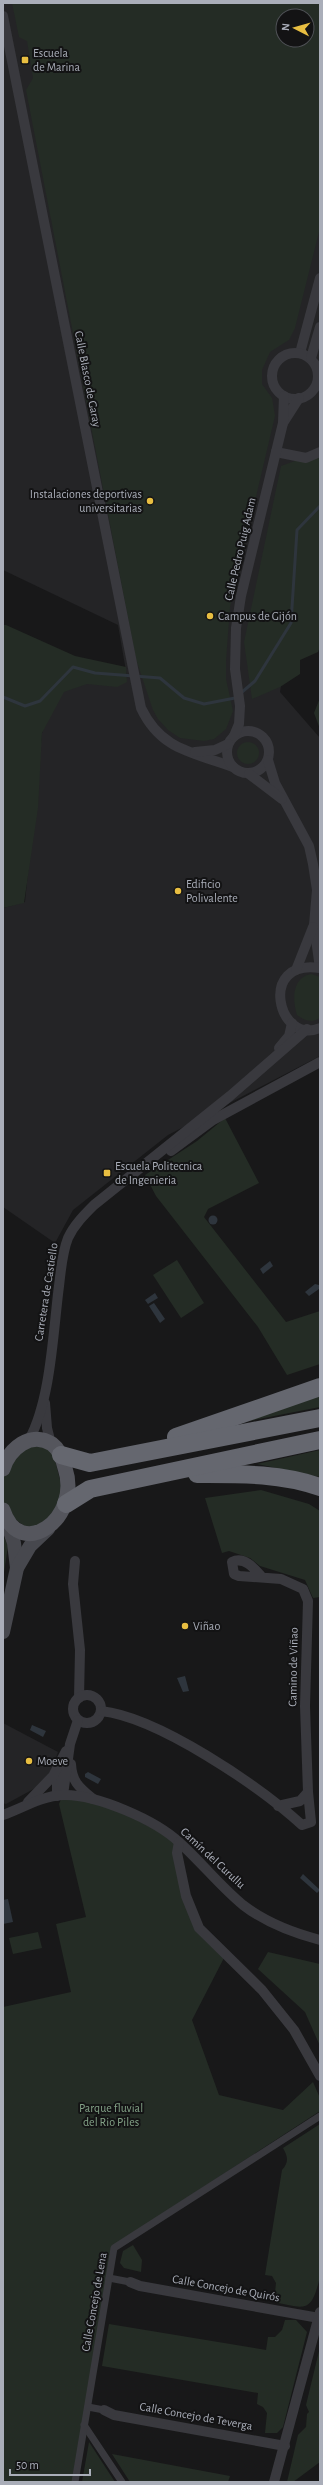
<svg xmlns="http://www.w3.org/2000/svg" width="323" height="2485" font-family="'Alegreya Sans',sans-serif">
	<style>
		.built { fill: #242426; fill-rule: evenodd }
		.green { fill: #242c25; fill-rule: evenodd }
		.water { fill: #2e353d }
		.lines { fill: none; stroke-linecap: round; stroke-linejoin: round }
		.stream { stroke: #2e353d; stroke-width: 3 }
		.pedestrian { stroke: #39393e; stroke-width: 7 }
		.minor { stroke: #39393e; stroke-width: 10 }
		.secondary { stroke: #47484e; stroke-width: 14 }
		.primary { stroke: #55565d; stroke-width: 15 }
		.motorway { stroke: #65676f; stroke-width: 18 }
		.poi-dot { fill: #e8be41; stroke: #131314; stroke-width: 1.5 }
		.labels { text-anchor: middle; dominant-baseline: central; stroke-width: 4; stroke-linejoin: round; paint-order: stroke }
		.poi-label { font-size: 12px; fill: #aaaeb9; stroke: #131314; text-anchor: start }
		.street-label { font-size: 12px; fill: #aaaeb9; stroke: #131314 }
		.park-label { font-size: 12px; fill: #83a287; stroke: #131314 }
	</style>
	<rect width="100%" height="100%" fill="#181819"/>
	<g class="built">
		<path d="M3,3H320V638L289,636L280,692L320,738V1056L168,1135L73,1210L55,1243L3,1207V908L25,902L42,733L67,671L127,677L118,625L3,570ZM283,16H307V40H283Z"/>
		<polygon points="3,1723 58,1752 52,1769 39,1786 6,1804 3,1803"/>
	</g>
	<g class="green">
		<path d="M12,3H320V228L295,328L289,340L270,352L262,370V384L272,398L275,416L230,607L226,661V679L233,711L226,729L214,739L204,741L180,738L168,730L158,719L153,710L136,659L26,90L33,78L27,41L19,37ZM283,16H307V40H283Z"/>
		<polygon points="320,452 320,647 318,652 300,660 300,674 280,687 252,699 244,642 281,466"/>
		<polygon points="3,625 6,625 75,656 126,667 127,682 117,687 87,684 64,692 42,733 38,808 24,903 3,908"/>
		<polygon points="320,698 320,729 314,713"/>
		<circle cx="248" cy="753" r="11"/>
		<path d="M311,974L320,977V1018C311,1023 305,1021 297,1015C292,999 292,978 311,974Z"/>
		<polygon points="225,1118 259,1183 208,1209 204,1217 286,1322 320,1311 320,1364 287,1375 258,1327 156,1196 145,1175 197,1141"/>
		<polygon points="177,1260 204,1303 181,1318 153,1275"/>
		<polygon points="320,1394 320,1407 244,1422"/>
		<polygon points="51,1444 66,1504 34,1533 3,1510 3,1469 18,1445"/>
		<polygon points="320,1450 320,1477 257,1464"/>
		<polygon points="261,1490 309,1504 320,1511 320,1597 313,1598 305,1580 260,1566 250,1558 229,1551 222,1553 205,1498"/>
		<polygon points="3,1535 8,1546 3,1579"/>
		<polygon points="63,1795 106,1804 179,1842 177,1853 199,1928 226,1954 192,2020 219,2095 283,2110 313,2082 320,2098 320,2111 113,2246 74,2482 3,2482 3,2007 71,1992 56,1924 86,1917 59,1804"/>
		<polygon points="38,1932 42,1948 13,1954 9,1938"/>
		<polygon points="268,1952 320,1964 320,2046 305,2012 258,1969"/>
		<path d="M320,2124V2277C311,2313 307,2309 274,2302L276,2283L272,2276L265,2275L282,2170C289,2162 288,2157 283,2148Z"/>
		<polygon points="133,2245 142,2260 141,2272 124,2268 120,2263 123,2251"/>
		<polygon points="285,2320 296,2320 307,2332 283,2427 277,2433 265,2433 267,2413 263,2407 257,2404 258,2393 102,2366 109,2324 266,2350 268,2337 275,2337 282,2330"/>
		<polygon points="320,2347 320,2462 293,2482 287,2482 298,2435 306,2427 307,2414 309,2412 306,2405"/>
		<polygon points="89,2442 115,2482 82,2482"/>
		<polygon points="112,2454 230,2476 228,2482 130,2482"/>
	</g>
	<g class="water">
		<circle cx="213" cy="1220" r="4.5"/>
		<polygon points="270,1261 273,1266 263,1274 260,1269"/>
		<polygon points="315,1284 319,1285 319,1289 309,1296 305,1292"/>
		<polygon points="155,1293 158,1298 148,1304 145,1300"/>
		<polygon points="154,1303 165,1319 160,1323 149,1306"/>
		<polygon points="185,1676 189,1691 183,1692 177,1678"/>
		<polygon points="32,1725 46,1731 43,1737 30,1730"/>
		<polygon points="88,1772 101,1779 98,1784 85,1777 85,1774"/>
		<polygon points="303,1874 320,1890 317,1893 300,1878"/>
		<polygon points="8,1899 13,1922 3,1924 3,1900"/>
	</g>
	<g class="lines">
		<polyline class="stream" points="3,697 25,706 40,701 73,667 95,673 160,678 184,698 204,704 235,698 255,681 291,623 297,530 320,506"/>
		<g class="pedestrian">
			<polyline points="109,2278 130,2282"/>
			<polyline points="88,2407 104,2410"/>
			<polyline points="84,2425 122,2482"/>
			<polyline points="75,2482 114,2248 320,2116"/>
		</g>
		<g class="minor">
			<path d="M3,16L141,708C161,750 192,752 233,767"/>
			<polyline points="300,353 320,278"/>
			<circle cx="295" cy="376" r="23"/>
			<polyline points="311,358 320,327"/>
			<polyline points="283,423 299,398"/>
			<polyline points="276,452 306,458 320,452"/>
			<circle cx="248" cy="752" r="21"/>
			<polyline points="234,736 239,724 240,706 235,669 236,628 241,596 283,423 284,396"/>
			<polyline points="195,752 215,750 228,744"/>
			<polyline points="268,760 275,783 309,846 313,864 317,890 314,925 320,968"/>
			<polyline points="249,774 282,799"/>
			<path d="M320,968C257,958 278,1046 320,1028"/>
			<polyline points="296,970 313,927"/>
			<polyline points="279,1048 289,1036 292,1023"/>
			<polyline points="171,1151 213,1120 320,1062"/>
			<polyline points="45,1403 47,1428 51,1444"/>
			<path d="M29,1440C51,1400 53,1332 59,1286C61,1270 62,1253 68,1238C74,1225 84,1215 94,1205L230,1096L307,1029"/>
			<polyline points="75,1561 73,1584 80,1650 79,1698"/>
			<path d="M261,1576C254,1568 244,1556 232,1562L234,1574L239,1576L281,1579L303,1589L308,1601L305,1706L308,1792"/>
			<circle cx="87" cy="1709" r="14"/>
			<path d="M101,1711C158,1717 259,1786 302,1825L311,1822L308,1792L300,1801L278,1806"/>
			<path d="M71,1764C72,1782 79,1787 93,1799"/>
			<polyline points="63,1795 70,1744 78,1720"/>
			<polyline points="57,1796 57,1770"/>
			<polyline points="28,1802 53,1776 66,1751"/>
			<path d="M3,1815C23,1808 41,1796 63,1795C96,1794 156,1820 180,1843C202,1863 220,1886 243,1905C265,1922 293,1933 320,1940"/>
			<polyline points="179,1842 177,1853 186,1896 199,1928 262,1990 294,2030 320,2076"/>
			<polyline points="130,2282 140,2286 319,2318"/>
			<polyline points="104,2410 114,2415 285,2446"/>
			<polyline points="274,2482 320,2312"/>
		</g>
		<g class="secondary">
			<polyline points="5,1517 14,1543 17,1568"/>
			<polyline points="3,1632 17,1568 30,1546 48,1529"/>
		</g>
		<path class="primary" d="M3,1469C9,1449 31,1430 52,1444C60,1450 63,1459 65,1468C82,1519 20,1562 3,1510"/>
		<g class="motorway">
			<polyline points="176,1437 320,1387"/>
			<polyline points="61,1455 90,1463 320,1418"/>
			<path d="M197,1474C239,1474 279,1473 320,1487"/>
			<polyline points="66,1504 90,1489 320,1440"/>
		</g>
	</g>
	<g class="poi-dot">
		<rect x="21" y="56" width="8" height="8" rx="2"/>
		<circle cx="150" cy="501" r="4"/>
		<circle cx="210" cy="616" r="4"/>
		<circle cx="178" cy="891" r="4"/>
		<rect x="103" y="1169" width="8" height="8" rx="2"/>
		<circle cx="185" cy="1626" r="4"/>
		<circle cx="29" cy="1761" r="4"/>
	</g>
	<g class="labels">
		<g class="poi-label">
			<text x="33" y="53">Escuela<tspan x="33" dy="14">de Marina</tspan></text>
			<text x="142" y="494" text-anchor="end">Instalaciones deportivas<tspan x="142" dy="14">universitarias</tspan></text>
			<text x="218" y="616">Campus de Gijón</text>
			<text x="186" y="884">Edificio<tspan x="186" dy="14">Polivalente</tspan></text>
			<text x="115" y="1166">Escuela Politecnica<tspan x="115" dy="14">de Ingenieria</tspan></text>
			<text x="193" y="1626">Viñao</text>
			<text x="37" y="1761">Moeve</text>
		</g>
		<g class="street-label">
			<text transform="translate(88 379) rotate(79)">Calle Blasco de Garay</text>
			<text transform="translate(240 549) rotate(-77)">Calle Pedro Puig Adam</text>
			<text transform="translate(46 1292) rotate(-81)">Carretera de Castiello</text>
			<text transform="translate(293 1667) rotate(-89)">Camino de Viñao</text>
			<text transform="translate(213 1858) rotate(43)">Camín del Curullu</text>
			<text transform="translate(226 2288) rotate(10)">Calle Concejo de Quirós</text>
			<text transform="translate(94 2302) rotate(-80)">Calle Concejo de Lena</text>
			<text transform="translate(196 2416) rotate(10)">Calle Concejo de Teverga</text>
		</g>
		<g class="park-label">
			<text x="111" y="2108">Parque fluvial<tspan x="111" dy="14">del Rio Piles</tspan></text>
		</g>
	</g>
	<rect width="323" height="2485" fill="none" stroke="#aaaeb9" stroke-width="8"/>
	<g transform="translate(295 28) rotate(276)"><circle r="19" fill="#131314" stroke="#4f5156"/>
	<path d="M0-3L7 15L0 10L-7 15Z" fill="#e8be41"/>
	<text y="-6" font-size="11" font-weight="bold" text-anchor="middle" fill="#aaaeb9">N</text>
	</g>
	<path d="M10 2469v6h80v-6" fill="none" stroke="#aaaeb9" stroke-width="2"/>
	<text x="16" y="2469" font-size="12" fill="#aaaeb9" stroke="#131314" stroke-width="3" paint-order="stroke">50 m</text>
</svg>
